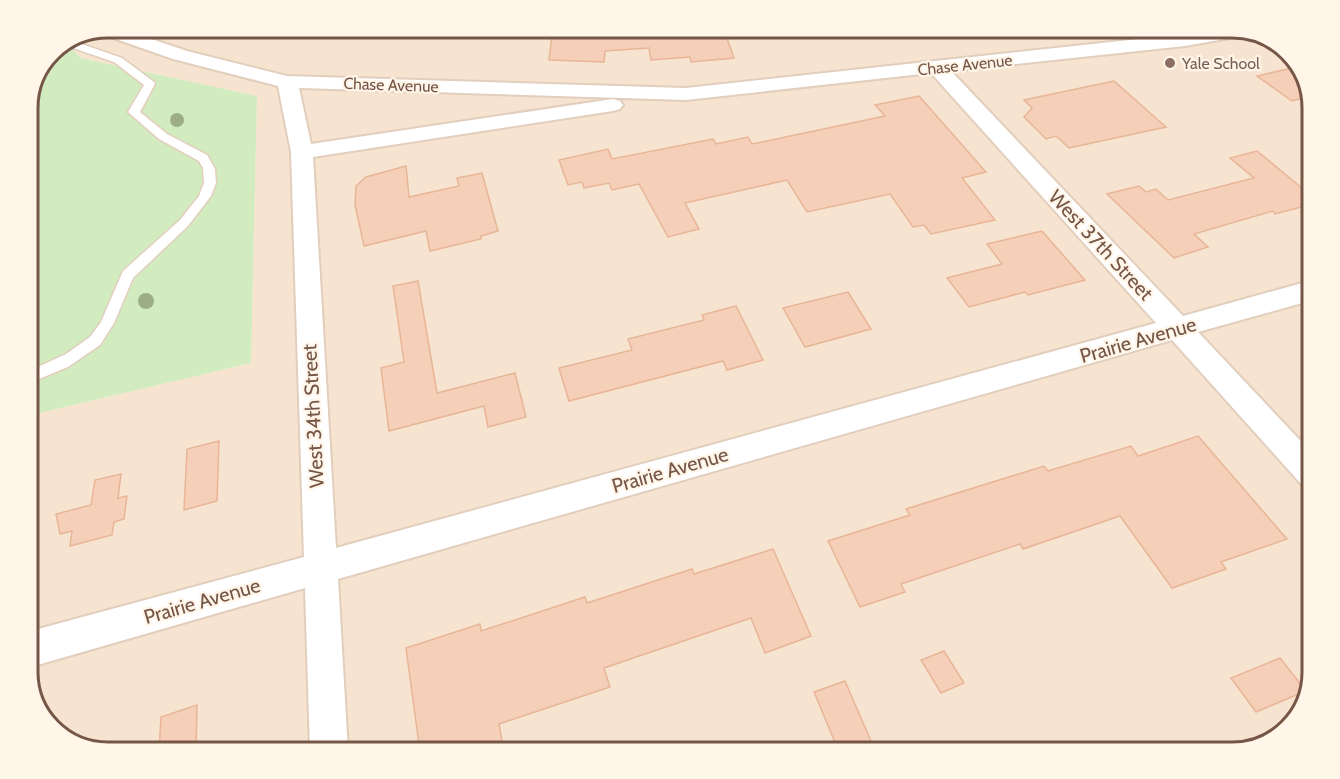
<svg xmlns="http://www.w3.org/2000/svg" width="1340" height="779" font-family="Cabin,sans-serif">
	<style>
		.residential { fill: #f6e4d0 }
		.green { fill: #d2ecc0 }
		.building { fill: #f5cfb8; stroke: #e8b597; stroke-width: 1.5 }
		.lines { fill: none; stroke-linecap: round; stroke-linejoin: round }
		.service-casing { stroke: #e2cebd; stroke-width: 3 }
		.minor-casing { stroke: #e2cebd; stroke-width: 4 }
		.service { fill: #fff; fill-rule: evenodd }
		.minor { fill: #fff; fill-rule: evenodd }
		.tree { fill: #9dae87 }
		.education-dot { fill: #8d6e63; stroke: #fff6e9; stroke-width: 2 }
		.labels { text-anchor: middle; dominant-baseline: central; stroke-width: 4.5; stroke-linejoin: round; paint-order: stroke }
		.far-education-label { font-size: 16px; fill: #785e54; stroke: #fff6e9; text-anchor: start }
		.far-street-label { font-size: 16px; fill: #765747; stroke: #fff6e9 }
		.street-label { font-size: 20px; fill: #765747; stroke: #fff6e9 }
		.rim { fill: none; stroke: #765747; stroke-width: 3 }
	</style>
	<rect width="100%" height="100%" fill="#fef2e2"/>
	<polygon class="residential" points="108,27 1232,27 1272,38 1302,67 1313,103 1313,671 1302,711 1273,741 1232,752 108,752 68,741 40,716 27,676 27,416 251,363 257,96 81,58 67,44"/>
	<polygon class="green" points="67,44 81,58 257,96 251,363 27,416 27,103 51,50"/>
	<g class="building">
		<polygon points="553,27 723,27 734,58 691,62 690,57 651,60 649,48 605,51 604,62 549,60"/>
		<polygon points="1301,66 1311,96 1292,101 1257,76"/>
		<polygon points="1114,81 1166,127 1069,148 1056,136 1046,139 1024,117 1032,108 1024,100"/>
		<polygon points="919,96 986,172 962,178 995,220 931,234 924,225 913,227 890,194 807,212 787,180 685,203 699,229 668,237 639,184 612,190 609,183 584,188 582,182 568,185 559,160 608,149 612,159 713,139 716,144 748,137 752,144 885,116 875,105"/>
		<polygon points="1257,151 1313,197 1313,204 1275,214 1273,211 1194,234 1208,247 1174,258 1107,194 1139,186 1146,192 1156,189 1168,200 1254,178 1230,158"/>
		<polygon points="406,166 409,197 459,186 457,178 482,173 498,231 481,236 481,239 430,251 426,231 364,246 355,205 356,186 366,177"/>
		<polygon points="1042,231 1085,280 1028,295 1025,292 969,307 947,278 1002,264 987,244"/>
		<polygon points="418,281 437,393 515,373 526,417 488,427 484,406 389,431 381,368 404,362 393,286"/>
		<polygon points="848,292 871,329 805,347 783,308"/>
		<polygon points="736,306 763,360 727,370 723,361 569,401 559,368 632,350 628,339 704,320 702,315"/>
		<polygon points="1198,436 1287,539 1221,562 1226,569 1172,588 1120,516 1023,549 1020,544 901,584 905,592 860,607 828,541 910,515 906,509 1044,466 1048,471 1131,446 1138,456"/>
		<polygon points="219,441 217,501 184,510 187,449"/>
		<polygon points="121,474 118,498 127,496 124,519 114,522 112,535 70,546 72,531 60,534 56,514 91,505 95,480"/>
		<polygon points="773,549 811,636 765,653 751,618 604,668 610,687 499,724 504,752 420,752 406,648 480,624 481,631 585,597 587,603 692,569 694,574"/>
		<polygon points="944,651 964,683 941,693 921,660"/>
		<polygon points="1280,658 1306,691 1256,712 1231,678"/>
		<polygon points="845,681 871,741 839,752 814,692"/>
		<polygon points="197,705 196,752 159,752 161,717"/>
	</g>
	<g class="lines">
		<defs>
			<polygon id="service" points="73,41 122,58 154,82 155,84 140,112 167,134 207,155 215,169 216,183 211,196 188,226 133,278 114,323 100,345 68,367 27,384 27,372 66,354 90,337 101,322 123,271 180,220 199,196 204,183 203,168 199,161 159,139 128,112 144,85 114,62 64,45"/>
			<path id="minor" d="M108,27H116L187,51L287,76L686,88L1185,34L1227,27L1250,32L1242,36L1185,46L951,71L1183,316L1313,280V300L1198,332L1313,454V489L1302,485L1172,340L338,579L348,752H310L305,588L27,668V632L304,557L291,152L278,86L173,59L96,32ZM931,73L1156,323L336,548L313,157L613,111L620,109L623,105L620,101L613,99L311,144L299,88L686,100Z"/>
		</defs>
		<use href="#service" class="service-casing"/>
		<use href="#minor" class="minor-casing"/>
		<use href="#service" class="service"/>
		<use href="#minor" class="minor"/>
	</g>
	<g class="tree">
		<circle cx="177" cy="120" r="7"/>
		<circle cx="146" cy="301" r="8"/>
	</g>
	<circle class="education-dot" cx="1170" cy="63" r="6"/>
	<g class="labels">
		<g class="far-education-label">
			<text x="1182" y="63">Yale School</text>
		</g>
		<g class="far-street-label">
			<text transform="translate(965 65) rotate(-6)">Chase Avenue</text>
			<text transform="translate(391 85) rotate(2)">Chase Avenue</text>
		</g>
		<g class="street-label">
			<text transform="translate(1101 245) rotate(47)">West 37th Street</text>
			<text transform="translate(1138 340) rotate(-16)">Prairie Avenue</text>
			<text transform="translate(313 416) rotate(-93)">West 34th Street</text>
			<text transform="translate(670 470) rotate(-16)">Prairie Avenue</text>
			<text transform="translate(202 601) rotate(-16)">Prairie Avenue</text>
		</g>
	</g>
	<path d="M0 0H1340V779H0ZM108 38H1232A70 70 0 0 1 1302 108V672A70 70 0 0 1 1232 742H108A70 70 0 0 1 38 672V108A70 70 0 0 1 108 38Z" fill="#fff6e9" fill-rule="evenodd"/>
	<path class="rim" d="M108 38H1232A70 70 0 0 1 1302 108V672A70 70 0 0 1 1232 742H108A70 70 0 0 1 38 672V108A70 70 0 0 1 108 38Z"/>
</svg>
